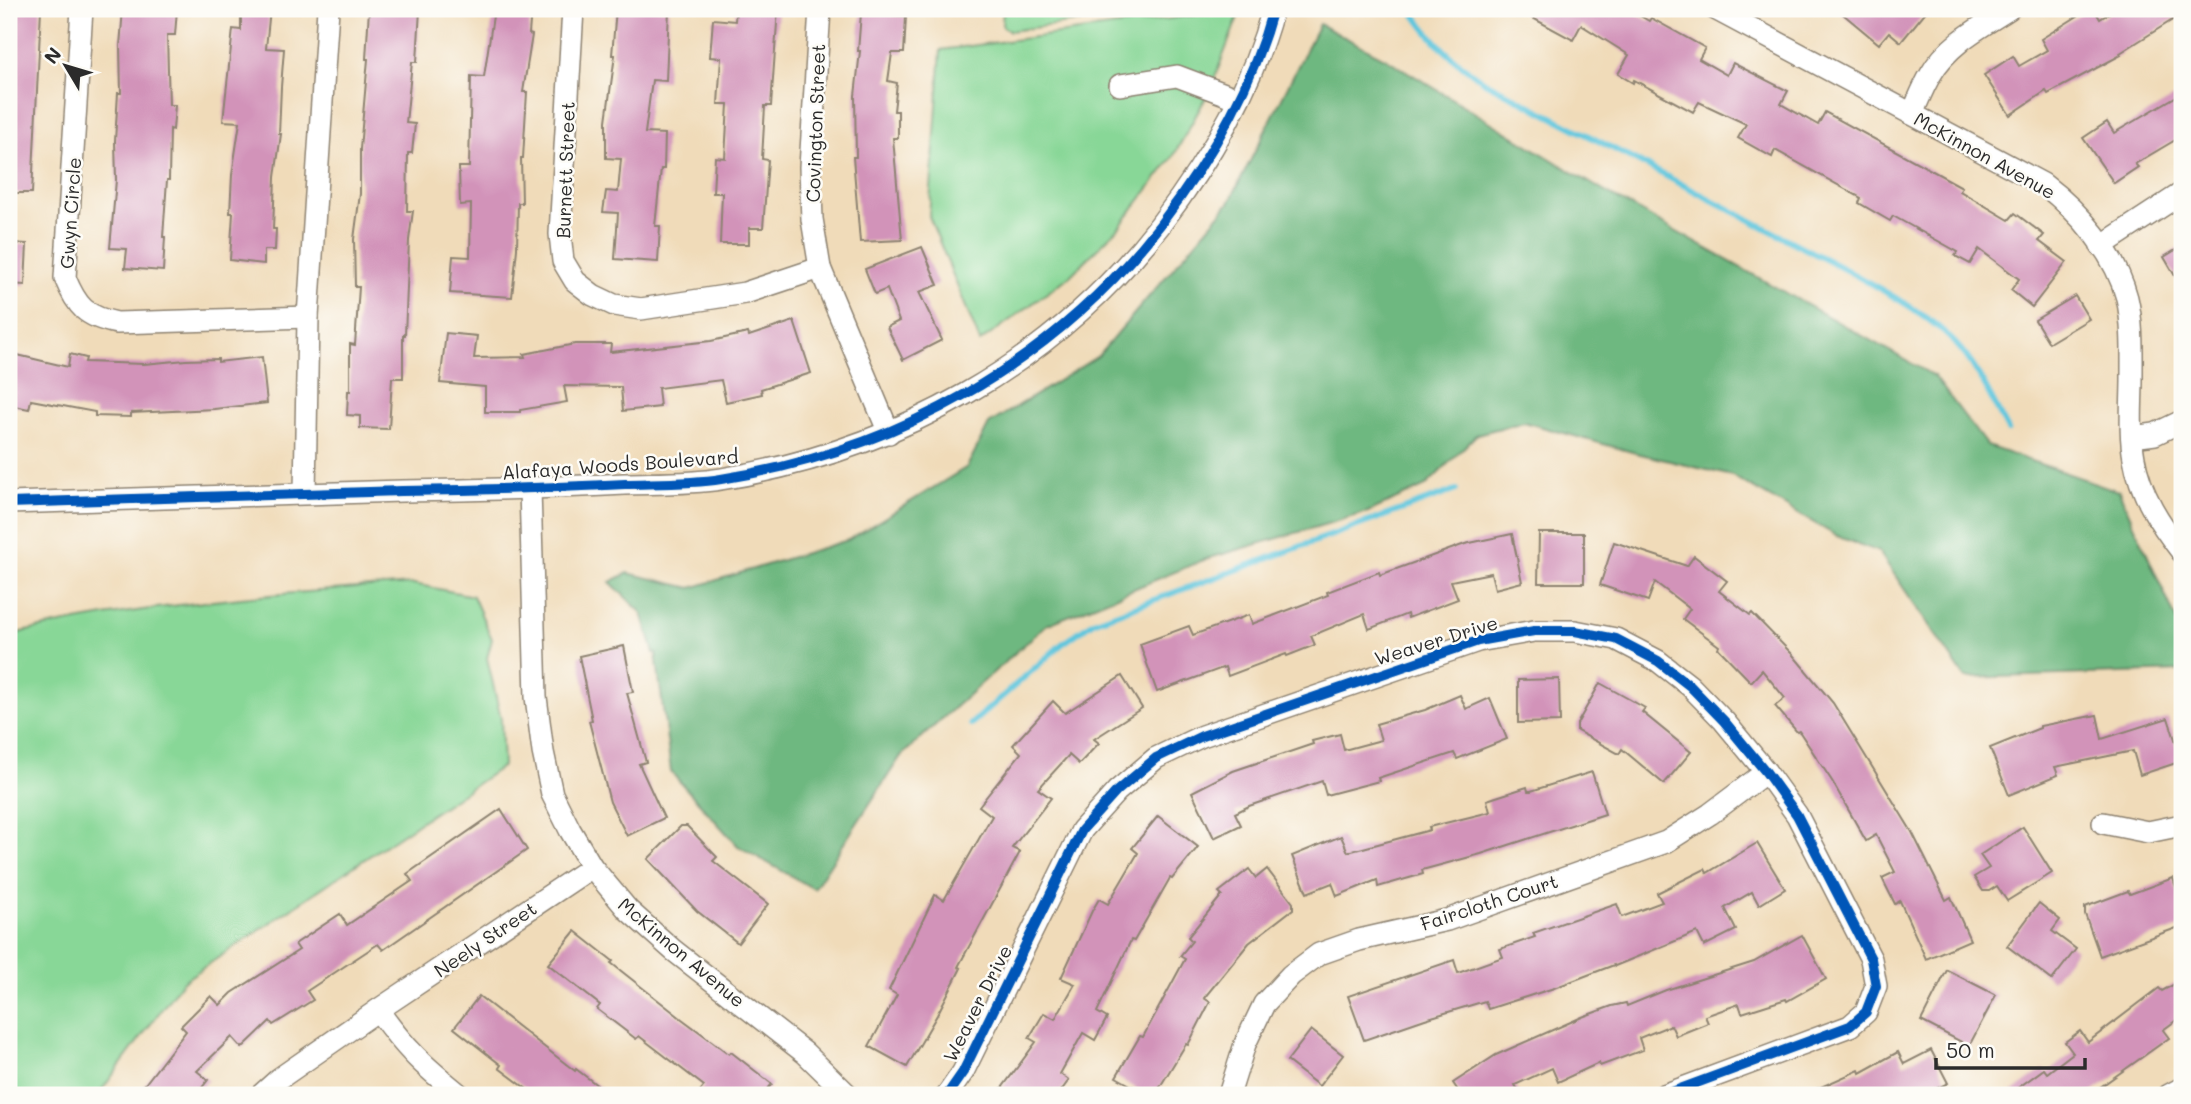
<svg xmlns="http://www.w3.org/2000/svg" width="2191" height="1104" font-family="Mali,sans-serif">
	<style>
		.green { fill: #88d797; stroke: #5a8161; stroke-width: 2 }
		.forest { fill: #6eb880; stroke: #4c7256; stroke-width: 2 }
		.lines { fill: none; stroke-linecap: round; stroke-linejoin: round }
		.stream { stroke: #5fc6dd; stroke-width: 6 }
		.building { fill: #d293b9 }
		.minor-casing { stroke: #8e8372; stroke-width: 24 }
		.minor { stroke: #fff; stroke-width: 21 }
		.cycleway-casing { stroke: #fdfcf7; stroke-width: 15 }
		.cycleway { stroke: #0057b8; stroke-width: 10 }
		.labels { text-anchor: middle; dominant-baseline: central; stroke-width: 5; stroke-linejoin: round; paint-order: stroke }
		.street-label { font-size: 19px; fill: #2b2b2b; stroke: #fdfcf7 }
	</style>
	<rect width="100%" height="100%" fill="#fdfcf7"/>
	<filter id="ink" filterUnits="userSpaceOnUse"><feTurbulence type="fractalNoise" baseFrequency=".0143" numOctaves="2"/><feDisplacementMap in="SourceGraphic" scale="14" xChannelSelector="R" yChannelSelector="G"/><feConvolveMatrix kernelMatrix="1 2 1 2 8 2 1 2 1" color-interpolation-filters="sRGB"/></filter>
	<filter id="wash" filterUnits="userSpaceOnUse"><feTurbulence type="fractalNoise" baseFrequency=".00686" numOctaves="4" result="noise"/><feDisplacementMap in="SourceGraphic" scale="28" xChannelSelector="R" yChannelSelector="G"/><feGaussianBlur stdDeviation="1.57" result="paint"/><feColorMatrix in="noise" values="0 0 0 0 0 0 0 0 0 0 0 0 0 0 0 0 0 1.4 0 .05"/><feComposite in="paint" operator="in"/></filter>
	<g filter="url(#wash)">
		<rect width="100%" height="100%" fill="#f0dbb9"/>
		<g class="green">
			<polygon points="1003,9 1171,9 1010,31 1002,27"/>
			<polygon points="1241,9 1210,90 1173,157 1120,226 1070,276 980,342 929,216 941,50"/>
			<path d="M414,584L473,596L492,639L487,658L501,719L503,766L182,982L98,1095H9V635C141,604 279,593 414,584Z"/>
		</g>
		<polygon class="forest" points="1319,24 1385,58 1602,190 1934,376 1987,446 2119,491 2182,633 2182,671 1965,678 1879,552 1837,536 1732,476 1632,452 1524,422 1477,434 1426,486 1368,512 1206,559 1046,625 901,756 814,889 738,846 671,772 656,653 654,653 642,613 610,582 628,573 691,588 848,540 967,467 989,424 1098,356 1229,203"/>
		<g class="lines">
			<g class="stream">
				<path d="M1411,9C1433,42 1452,60 1485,82L1848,271C1885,292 1925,311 1955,343C1978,367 1992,401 2008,430"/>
				<polyline points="971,724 1062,644 1093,622 1456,490"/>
			</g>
		</g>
		<g id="blocks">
			<g class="building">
				<polygon points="9,9 41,9 32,193 9,193"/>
				<polygon points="123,9 177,9 175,35 167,35 169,105 175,105 173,130 170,129 169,180 167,180 163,237 165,237 163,271 125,268 127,249 110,248 116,180 115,141 118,93 121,93 120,46"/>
				<polygon points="241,9 270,9 266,48 284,49 281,87 279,134 281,134 275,177 273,229 276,229 275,250 264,250 264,264 230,260 233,213 230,213 232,175 240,122 223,121 233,29 241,30"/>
				<polygon points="369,9 420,9 417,62 412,62 406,123 415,124 412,153 408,153 407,211 413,211 409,240 405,335 403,335 403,378 392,378 389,429 360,428 360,416 347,415 348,391 350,391 350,344 355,345 359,287 355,287 354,239 360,194 360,149 368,59 366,59"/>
				<polygon points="494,9 531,9 529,34 532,35 523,92 527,92 523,158 521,158 522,203 518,203 517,249 512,297 450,293 453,256 470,257 471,204 460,205 459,167 469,167 471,76 484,77"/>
				<polygon points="616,9 669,9 666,81 652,80 645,133 665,134 664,169 661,169 655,226 660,226 658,262 615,259 618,213 603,212 606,191 618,192 621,159 606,158 606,121 615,55 612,55"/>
				<polygon points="736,9 778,9 771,106 765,106 762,159 768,160 763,228 749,228 749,244 720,244 722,193 713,193 715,157 725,158 728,104 718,104 721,58 710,57 713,19 735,21"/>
				<polygon points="1516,9 1628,9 1649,21 1651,18 1705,48 1699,59 1727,75 1733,63 1788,91 1781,104 1818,125 1825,112 1962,187 1960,191 2009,220 2015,213 2044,235 2039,241 2067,262 2032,307 2011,290 2019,279 1979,249 1970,264 1955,256 1958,252 1893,216 1890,221 1859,203 1861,198 1775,150 1772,157 1738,138 1746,124 1699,102 1693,112 1634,80 1633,83 1618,74 1629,55 1581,25 1573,40"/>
				<polygon points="1837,9 1928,9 1901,42 1889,32 1879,44"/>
				<polygon points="2089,9 2094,9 2100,19 2116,9 2182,9 2182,14 2120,53 2121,55 2048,94 2046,91 2010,115 1984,75 2013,56 2019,66 2047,50 2041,39"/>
				<polygon points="861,13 906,16 904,53 892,53 888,81 897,83 894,111 898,111 898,138 893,138 902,240 860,242 853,157 856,157 855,96 860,51 858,51"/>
				<polygon points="2182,93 2182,136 2135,164 2138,167 2114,183 2083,138 2107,122 2114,133"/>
				<polygon points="9,243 27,244 25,285 9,284"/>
				<polygon points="2182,246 2182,288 2164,257"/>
				<polygon points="922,247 938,285 919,292 942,340 903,360 887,327 899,321 887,289 875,294 865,269"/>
				<polygon points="2075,296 2089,319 2049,343 2035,320"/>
				<polygon points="794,321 811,373 761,389 762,394 726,402 721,380 658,388 660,407 623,411 621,387 564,386 567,402 520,410 520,412 485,412 485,387 440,383 446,333 477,336 474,358 525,357 524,354 575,344 611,344 610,352 711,341 748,333 749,336"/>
				<polygon points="9,353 68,367 70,354 86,358 85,362 144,364 186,360 218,359 218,362 262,357 267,403 214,409 131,413 131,417 95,416 95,412 31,400 29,409 9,405"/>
				<polygon points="1539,533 1584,533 1584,583 1538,583"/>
				<polygon points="1512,534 1522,582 1495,589 1491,573 1451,581 1458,599 1408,618 1407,614 1369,629 1364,614 1311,636 1315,645 1287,656 1286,654 1228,676 1225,667 1157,692 1140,644 1189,626 1193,635 1249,615 1252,624 1328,595 1327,592 1379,572 1380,575 1465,544"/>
				<polygon points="1614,542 1687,566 1694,556 1727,581 1719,591 1750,615 1752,613 1793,655 1833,703 1912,832 1946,900 1951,897 1970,940 1926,959 1900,901 1895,904 1882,878 1895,872 1876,835 1866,841 1832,781 1799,731 1797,732 1775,706 1785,698 1762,670 1751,682 1718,648 1719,646 1683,619 1690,609 1655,582 1648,601 1600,585"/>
				<polygon points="624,646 633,692 627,693 646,762 639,764 664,818 627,836 610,802 589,721 592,720 579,656"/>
				<polygon points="1122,676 1142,708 1094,739 1099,743 1079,764 1069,755 1038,789 1051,798 1012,848 1020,852 958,967 961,968 937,1015 907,1067 869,1046 897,995 889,990 935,895 944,900 992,816 979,806 1021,753 1013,745 1053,701 1065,713"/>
				<polygon points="1559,679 1560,722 1518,723 1518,680"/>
				<polygon points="1600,683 1645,708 1642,712 1691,752 1664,784 1622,749 1619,754 1577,731 1577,724"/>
				<polygon points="1460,695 1466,709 1490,698 1507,739 1457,759 1454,753 1378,778 1379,781 1326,795 1322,781 1249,806 1235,813 1241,825 1214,838 1192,792 1233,771 1313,744 1312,741 1340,734 1344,750 1381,740 1376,724 1425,710"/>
				<polygon points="2097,715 2102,739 2168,718 2182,761 2140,775 2133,751 2055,767 2058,775 2009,795 1990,748 2040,728 2040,726"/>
				<polygon points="1592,772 1605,814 1481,854 1422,870 1423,874 1378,887 1377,880 1337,896 1332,883 1307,893 1292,856 1341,836 1348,852 1430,830 1429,827 1490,812 1487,800 1527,787 1528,791 1531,791"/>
				<polygon points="501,809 527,850 383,950 378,944 307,991 313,1000 273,1025 270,1021 242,1048 232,1037 197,1071 208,1080 196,1095 151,1095 142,1088 186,1031 181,1026 211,996 220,1005 232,993 299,950 295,944 340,914 347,925 412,881 407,874"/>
				<polygon points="1158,816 1198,847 1172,879 1170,878 1134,941 1131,940 1097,1012 1107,1018 1095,1040 1083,1033 1060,1074 1069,1080 1058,1095 1013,1095 1002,1088 1036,1042 1029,1038 1044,1013 1055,1019 1075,984 1061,978 1092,911 1099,899 1108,904 1138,853 1132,848"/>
				<polygon points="681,826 687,826 717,857 713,861 768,904 738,943 697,911 648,859"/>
				<polygon points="2023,827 2052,873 2007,901 1997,886 1989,891 1983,891 1974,877 1989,868 1980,855"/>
				<polygon points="1757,843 1785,889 1759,905 1752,892 1725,908 1736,930 1704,946 1697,932 1615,966 1614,965 1554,988 1488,1009 1485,1001 1425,1019 1364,1040 1348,996 1454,960 1458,973 1503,957 1500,949 1535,937 1533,933 1617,904 1622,917 1662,902 1657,893 1705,869 1707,873"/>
				<polygon points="1249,869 1256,878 1267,869 1293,903 1293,909 1249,943 1204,998 1210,1002 1188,1045 1186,1044 1155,1095 1148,1095 1116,1077 1140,1036 1143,1037 1185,959 1180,956 1192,941 1188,937 1222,895 1219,892"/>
				<polygon points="2173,878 2177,891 2182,889 2182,926 2100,956 2085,914 2085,907 2128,891 2130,894"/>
				<polygon points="2039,903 2060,920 2052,931 2076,949 2052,980 2007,946"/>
				<polygon points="575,931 613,961 611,963 682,1019 729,1054 731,1052 772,1084 763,1095 697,1095 704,1086 639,1036 636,1039 597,1009 600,1005 548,964"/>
				<polygon points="1802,935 1826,979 1787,1001 1786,999 1742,1013 1739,1004 1705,1016 1708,1023 1676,1036 1671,1025 1639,1038 1643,1050 1600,1066 1599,1063 1558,1082 1552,1068 1515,1085 1521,1095 1461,1095 1453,1083 1496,1055 1582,1017 1612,1006 1626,1003 1627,1006 1666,990 1754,962"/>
				<polygon points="1947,970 1996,995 1969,1046 1921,1021"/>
				<polygon points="2182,980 2182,1016 2163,1030 2169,1038 2089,1095 2008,1095 2044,1069 2047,1073 2073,1053 2065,1042 2080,1031 2088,1042 2159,988 2162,991"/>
				<polygon points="479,996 575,1071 576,1069 610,1095 535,1095 499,1068 501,1065 454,1028"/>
				<polygon points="1311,1030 1343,1055 1319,1086 1287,1061"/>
				<polygon points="1931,1050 1948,1083 1924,1095 1803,1095 1859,1070 1860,1073 1898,1052 1904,1064"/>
			</g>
		</g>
	</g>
	<g filter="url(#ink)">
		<use href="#blocks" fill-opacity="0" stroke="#8e8372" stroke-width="2"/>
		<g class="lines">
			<defs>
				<g id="minor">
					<path d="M82,9L65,278C77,307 86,317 117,323L308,317"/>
					<polyline points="573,9 560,234 563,261 575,281 593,295 614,305 641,309 745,293 820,268"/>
					<polyline points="820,9 810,167 812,219 820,268 889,433"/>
					<path d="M1715,9L2043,184C2080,212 2115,253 2127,298C2133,324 2132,352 2132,378C2132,405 2129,432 2134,458C2140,494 2160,524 2182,552"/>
					<polyline points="1120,85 1177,76 1238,99"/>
					<path d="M1912,114C1918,101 1923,87 1931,74C1948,44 1981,27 2009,9"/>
					<polyline points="2101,246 2182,193"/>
					<polyline points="2132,437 2155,434 2182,421"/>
					<polyline points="530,489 536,697 543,752 552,794 570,830 592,867 628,910 673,950 805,1053 848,1095"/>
					<polyline points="305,493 308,317 328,9"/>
					<path d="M9,503C140,499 271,494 402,491C477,490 551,488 625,484C657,483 690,484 721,479C896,451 1051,365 1160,225C1209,161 1252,87 1273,9"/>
					<polyline points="2103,823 2148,832 2182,825"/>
					<path d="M378,1010C405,1049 424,1066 460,1095"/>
					<polyline points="261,1095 280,1078 378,1010 592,867"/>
					<polyline points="947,1095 963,1072 1082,830 1117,791 1156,758 1202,736 1478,641 1534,631 1575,631 1616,639 1658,661 1690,686 1724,721 1766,772 1797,815 1871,959 1876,986 1866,1012 1850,1026 1664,1095"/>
					<polyline points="1229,1095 1245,1044 1264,1004 1291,975 1319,954 1359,940 1447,920 1666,842 1710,814 1766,772"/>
					<polyline points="2169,1095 2182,1088"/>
				</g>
			</defs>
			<use href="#minor" class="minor-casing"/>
			<use href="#minor" class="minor"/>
			<defs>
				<g id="cycleway">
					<path d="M9,503C140,499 271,494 402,491C477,490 551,488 625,484C657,483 690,484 721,479C896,451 1051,365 1160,225C1209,161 1252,87 1273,9"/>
					<polyline points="947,1095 963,1072 1082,830 1117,791 1156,758 1202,736 1478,641 1534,631 1575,631 1616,639 1658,661 1690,686 1724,721 1766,772 1797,815 1871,959 1876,986 1866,1012 1850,1026 1664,1095"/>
				</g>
			</defs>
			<use href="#cycleway" class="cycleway-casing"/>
			<use href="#cycleway" class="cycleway"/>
		</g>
	</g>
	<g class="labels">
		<g class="street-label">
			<text transform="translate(815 123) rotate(-88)">Covington Street</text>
			<text transform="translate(1985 155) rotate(29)">McKinnon Avenue</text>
			<text transform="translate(565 170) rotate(-88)">Burnett Street</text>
			<text transform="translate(70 213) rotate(-86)">Gwyn Circle</text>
			<text transform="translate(620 464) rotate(-4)">Alafaya Woods Boulevard</text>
			<text transform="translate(1436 640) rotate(-17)">Weaver Drive</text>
			<text transform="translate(1489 902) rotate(-18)">Faircloth Court</text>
			<text transform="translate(485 939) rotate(-34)">Neely Street</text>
			<text transform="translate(682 952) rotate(40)">McKinnon Avenue</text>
			<text transform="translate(977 1003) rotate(-63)">Weaver Drive</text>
		</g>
	</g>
	<rect width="2191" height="1104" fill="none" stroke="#fdfcf7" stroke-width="35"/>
	<g transform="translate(66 66) rotate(308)" stroke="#fdfcf7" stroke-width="5" paint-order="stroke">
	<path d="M0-5L12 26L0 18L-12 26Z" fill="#2b2b2b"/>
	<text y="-10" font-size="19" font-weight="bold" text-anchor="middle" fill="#2b2b2b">N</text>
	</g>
	<path d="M1936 1058v10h149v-10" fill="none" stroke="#2b2b2b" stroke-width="3.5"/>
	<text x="1946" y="1058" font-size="21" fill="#2b2b2b" stroke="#fdfcf7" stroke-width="5" paint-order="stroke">50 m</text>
</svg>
